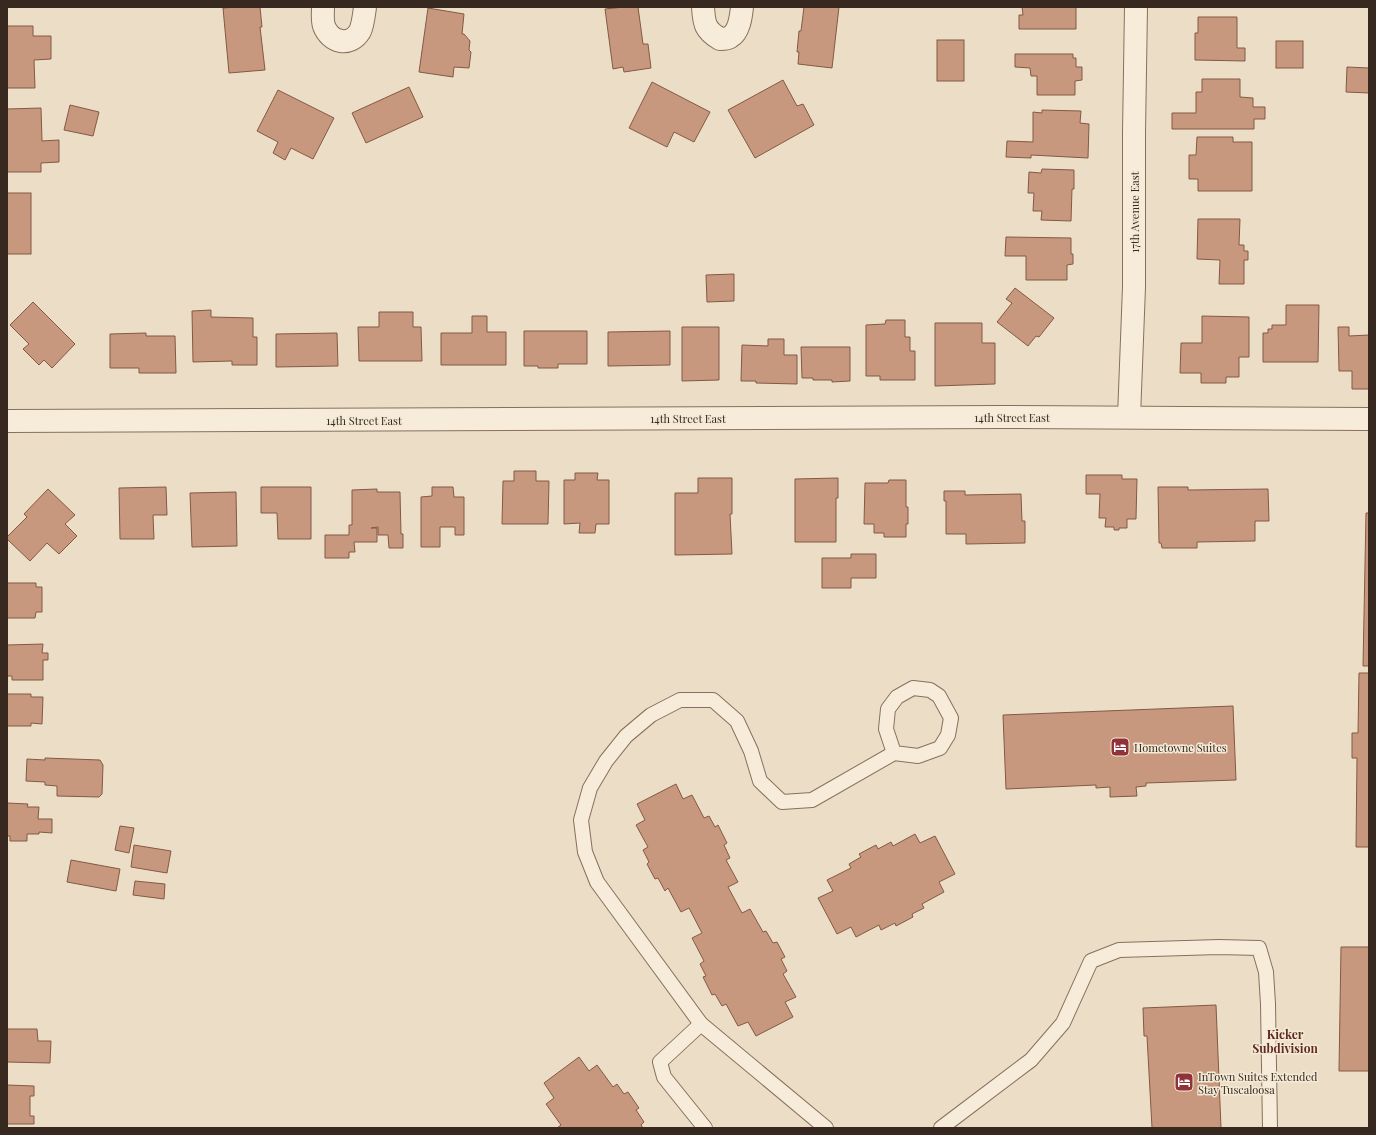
<svg xmlns="http://www.w3.org/2000/svg" width="1376" height="1135" font-family="'Playfair Display',serif">
	<style>
		.building { fill: #c7987e; stroke: #835944 }
		.lines { fill: none; stroke-linecap: round; stroke-linejoin: round }
		.lane-casing { stroke: #86705d; stroke-width: 16 }
		.street-casing { stroke: #86705d; stroke-width: 24 }
		.lane { stroke: #f7ecd9; stroke-width: 14 }
		.street { stroke: #f7ecd9; stroke-width: 22 }
		.labels { text-anchor: middle; dominant-baseline: central; stroke-width: 3; stroke-linejoin: round; paint-order: stroke }
		.street-label { font-size: 11px; fill: #372920; stroke: #f3e9d5 }
		.poi-label { font-size: 11px; fill: #372920; stroke: #f3e9d5; text-anchor: start }
		.neighbourhood-label { font-size: 12px; font-weight: bold; fill: #612b22; stroke: #f3e9d5 }
	</style>
	<rect width="100%" height="100%" fill="#ecdec6"/>
	<g class="building">
		<polygon points="237,7 260,7 262,27 260,27 265,70 229,73 223,8"/>
		<polygon points="624,7 638,7 643,44 648,44 651,68 624,72 623,67 613,69 605,9"/>
		<polygon points="804,7 839,7 832,68 798,64 799,52 797,52 799,31 801,31"/>
		<polygon points="1022,7 1076,7 1076,29 1019,29 1019,15 1023,15"/>
		<polygon points="428,8 464,14 462,34 464,34 470,41 469,50 471,52 469,68 454,67 453,77 419,72"/>
		<polygon points="1198,17 1237,17 1237,48 1245,48 1245,61 1195,60 1195,33 1198,33"/>
		<polygon points="7,26 33,26 33,36 51,36 51,59 34,60 35,88 7,88"/>
		<rect x="937" y="40" width="27" height="41"/>
		<rect x="1276" y="41" width="27" height="27"/>
		<polygon points="1015,54 1073,54 1073,58 1076,58 1076,67 1082,67 1082,80 1075,81 1075,95 1037,95 1037,76 1031,76 1030,68 1015,67"/>
		<polygon points="1347,67 1369,68 1369,93 1346,92"/>
		<polygon points="1202,79 1240,79 1240,97 1253,98 1253,107 1265,107 1265,119 1254,119 1254,129 1172,129 1172,113 1196,113 1196,92 1202,92"/>
		<polygon points="783,80 797,106 803,104 814,125 755,158 728,110"/>
		<polygon points="652,82 710,112 694,142 674,132 667,147 629,128"/>
		<polygon points="409,87 423,117 366,143 352,113"/>
		<polygon points="278,90 334,118 313,159 291,148 285,160 273,153 278,142 257,131"/>
		<polygon points="70,105 99,112 93,136 64,130"/>
		<polygon points="41,108 42,141 59,140 59,162 41,163 41,172 7,172 7,177 7,109"/>
		<polygon points="1042,110 1081,111 1080,123 1089,124 1088,158 1031,155 1031,158 1006,157 1007,141 1033,142 1033,112 1042,113"/>
		<polygon points="1197,137 1233,137 1233,142 1252,142 1252,191 1198,191 1198,179 1189,179 1189,155 1196,155"/>
		<polygon points="1042,169 1074,170 1074,189 1072,189 1071,221 1041,220 1042,211 1033,211 1034,193 1028,193 1029,172 1041,173"/>
		<rect x="7" y="193" width="24" height="61"/>
		<polygon points="1198,219 1240,219 1239,245 1244,245 1244,251 1248,251 1248,260 1244,260 1244,284 1219,284 1220,260 1197,259"/>
		<polygon points="1006,237 1071,238 1071,254 1073,254 1073,264 1067,265 1067,280 1026,280 1026,256 1005,256"/>
		<polygon points="734,274 734,301 707,302 706,275"/>
		<polygon points="1015,288 1054,318 1039,337 1036,336 1028,346 997,322 1012,303 1006,299"/>
		<polygon points="33,302 75,344 52,368 44,360 39,365 23,349 29,344 10,325"/>
		<polygon points="1286,305 1319,305 1318,362 1263,362 1263,333 1268,333 1268,329 1272,329 1272,325 1286,325"/>
		<polygon points="211,310 211,317 253,318 253,337 257,337 257,365 232,365 232,361 193,362 192,311"/>
		<polygon points="379,312 413,312 413,327 421,327 422,361 359,361 358,327 379,327"/>
		<polygon points="472,316 487,316 487,332 506,332 506,365 441,365 441,333 472,333"/>
		<polygon points="1202,316 1249,317 1249,357 1239,357 1239,377 1226,377 1226,383 1201,383 1201,373 1180,373 1181,343 1202,343"/>
		<polygon points="886,320 905,320 905,337 910,337 910,351 915,351 915,380 880,380 880,376 866,376 866,325 885,324"/>
		<polygon points="935,323 982,323 982,343 995,343 995,384 935,386"/>
		<polygon points="682,327 719,327 719,380 682,381"/>
		<polygon points="1338,327 1349,327 1349,336 1369,335 1369,389 1352,389 1352,371 1339,371"/>
		<polygon points="524,331 587,331 587,364 558,364 558,368 538,368 538,366 524,366"/>
		<polygon points="670,331 670,365 608,366 608,332"/>
		<polygon points="146,333 146,336 175,336 176,373 139,373 139,368 110,368 110,334"/>
		<polygon points="337,333 338,366 276,367 276,334"/>
		<polygon points="768,339 784,339 784,355 797,355 797,384 756,383 756,381 741,381 742,345 768,346"/>
		<polygon points="801,347 850,347 850,381 832,382 832,380 813,380 813,378 802,378"/>
		<polygon points="514,471 536,471 536,481 549,481 548,524 502,524 503,481 514,481"/>
		<polygon points="575,473 598,473 597,480 609,480 609,524 596,524 595,533 579,533 580,523 564,524 564,480 575,480"/>
		<polygon points="1086,475 1122,475 1122,479 1137,479 1136,519 1127,519 1127,528 1119,528 1119,530 1114,530 1114,527 1105,527 1106,518 1099,518 1100,494 1086,494"/>
		<polygon points="698,478 732,478 732,514 730,514 732,554 675,555 675,493 698,493"/>
		<polygon points="838,478 838,498 836,498 836,542 795,542 795,479"/>
		<polygon points="889,480 906,480 906,507 908,507 908,524 906,524 906,537 884,537 884,533 874,533 874,524 864,524 865,483 888,483"/>
		<polygon points="166,487 167,515 153,515 154,539 120,539 119,488"/>
		<polygon points="261,487 311,487 311,539 278,539 277,513 261,513"/>
		<polygon points="432,487 453,487 454,497 464,497 464,535 455,535 455,527 440,527 440,547 421,547 421,497 432,496"/>
		<polygon points="1158,487 1188,487 1188,490 1268,489 1269,521 1255,521 1255,541 1197,542 1197,548 1162,548 1161,543 1159,543"/>
		<polygon points="48,489 75,515 65,524 77,536 59,554 47,543 30,561 7,539 7,537 27,517 24,514"/>
		<polygon points="377,489 377,492 400,492 401,534 403,534 403,548 389,548 388,535 378,535 378,527 371,528 377,528 377,542 354,542 355,552 349,552 349,558 325,558 325,535 349,535 349,525 352,525 352,490"/>
		<polygon points="944,491 965,491 965,495 1021,494 1022,521 1025,521 1025,543 966,544 966,534 946,534 946,501 944,501"/>
		<polygon points="236,492 237,546 192,547 190,493"/>
		<polygon points="1366,513 1369,513 1369,666 1363,666"/>
		<polygon points="851,554 876,554 876,578 851,578 851,588 822,588 822,558 851,558"/>
		<polygon points="7,583 36,583 36,587 42,587 42,612 36,612 35,618 7,618"/>
		<polygon points="43,644 42,653 48,653 48,660 43,660 43,680 12,680 12,676 7,676 7,645"/>
		<polygon points="1359,673 1369,673 1369,847 1356,847 1357,758 1352,758 1352,733 1358,733"/>
		<polygon points="7,694 31,694 31,697 43,697 42,724 31,723 31,726 7,726"/>
		<polygon points="1233,706 1236,780 1146,783 1146,786 1136,787 1137,796 1110,797 1110,787 1096,788 1096,785 1006,789 1003,715"/>
		<polygon points="45,758 100,760 103,765 102,794 99,797 57,796 57,786 45,785 45,782 26,781 27,759 45,760"/>
		<polygon points="676,784 683,799 692,795 704,818 709,816 715,827 718,825 727,843 724,845 730,858 726,860 738,882 728,887 742,913 750,909 763,932 766,931 773,943 777,942 785,957 781,959 787,971 783,974 796,997 785,1002 793,1017 756,1036 748,1022 738,1026 726,1004 722,1006 715,994 712,995 703,977 706,976 700,964 704,961 692,938 702,933 689,908 681,912 668,888 665,891 658,878 655,879 647,864 649,862 643,850 648,847 636,825 645,820 637,804"/>
		<polygon points="7,803 28,804 27,807 39,807 38,819 52,819 52,833 39,832 39,834 27,834 27,841 10,841 10,836 7,836"/>
		<polygon points="120,826 134,828 129,853 115,850"/>
		<polygon points="915,834 920,843 935,836 955,874 939,882 944,892 922,904 924,908 912,914 913,917 896,926 895,923 881,930 879,925 856,937 851,927 837,934 818,898 833,891 827,880 851,868 849,864 861,857 859,854 876,845 878,849 891,842 893,846"/>
		<polygon points="134,845 171,851 167,873 131,867"/>
		<polygon points="71,860 120,869 116,891 67,882"/>
		<polygon points="135,881 165,884 164,899 133,895"/>
		<polygon points="1341,947 1369,947 1369,1071 1339,1071"/>
		<polygon points="1216,1005 1221,1128 1152,1128 1147,1036 1144,1036 1143,1008"/>
		<polygon points="7,1029 37,1029 38,1041 51,1041 50,1063 7,1062"/>
		<polygon points="579,1057 589,1071 597,1065 613,1087 617,1084 624,1094 628,1092 639,1108 636,1110 644,1122 641,1125 643,1128 557,1128 561,1125 546,1104 554,1098 544,1083"/>
		<polygon points="7,1085 34,1086 34,1096 30,1096 30,1116 34,1116 34,1124 7,1124"/>
	</g>
	<g class="lines">
		<defs>
			<g id="lane">
				<polygon points="913,688 930,690 939,696 951,718 948,735 940,748 918,756 894,753 886,729 888,709 897,697"/>
				<polyline points="701,1024 660,1062 664,1077 705,1128"/>
				<polyline points="826,1128 701,1024 597,882 585,852 581,820 590,788 606,761 626,736 651,715 680,700 713,700 737,721 751,751 760,781 782,802 812,800 894,753"/>
				<polyline points="941,1128 1031,1060 1063,1023 1091,961 1119,950 1219,947 1259,948 1266,972 1268,1004 1270,1128"/>
			</g>
			<g id="street">
				<path d="M323,7C323,13 322,20 324,26C330,42 350,48 360,31C363,25 364,14 365,7"/>
				<path d="M703,7C704,24 705,30 720,39C723,39 727,39 730,37C739,32 741,17 742,7"/>
				<polyline points="1129,417 1134,287 1134,133 1136,7"/>
				<polyline points="7,421 1000,417 1369,419"/>
			</g>
		</defs>
		<use href="#lane" class="lane-casing"/>
		<use href="#street" class="street-casing"/>
		<use href="#lane" class="lane"/>
		<use href="#street" class="street"/>
	</g>
	<defs>
		<symbol id="hotel-square" viewBox="-11 -11 22 22"><rect x="-9" y="-9" width="18" height="18" rx="4" fill="#913138" stroke="#f3e9d5"/><path d="M-6-4.5h1.5V1H6V5H4.5V3h-9V5H-6ZM-4 0a1.8 1.8 0 1 1 3.6 0ZM.5 0V-2.5h3Q6-2.5 6 0Z" fill="#fff"/></symbol>
	</defs>
	<g fill-rule="evenodd">
		<use href="#hotel-square" x="1109" y="736" width="22" height="22"/>
		<use href="#hotel-square" x="1173" y="1071" width="22" height="22"/>
	</g>
	<g class="labels">
		<g class="street-label">
			<text transform="translate(1134 212) rotate(-90)">17th Avenue East</text>
			<text x="1012" y="417">14th Street East</text>
			<text x="688" y="418">14th Street East</text>
			<text x="364" y="420">14th Street East</text>
		</g>
		<g class="poi-label">
			<text x="1134" y="747">Hometowne Suites</text>
			<text x="1198" y="1076">InTown Suites Extended<tspan x="1198" dy="13">Stay Tuscaloosa</tspan></text>
		</g>
		<g class="neighbourhood-label">
			<text x="1285" y="1034">Kicker<tspan x="1285" dy="14">Subdivision</tspan></text>
		</g>
	</g>
	<rect width="1376" height="1135" fill="none" stroke="#372920" stroke-width="16"/>
</svg>
